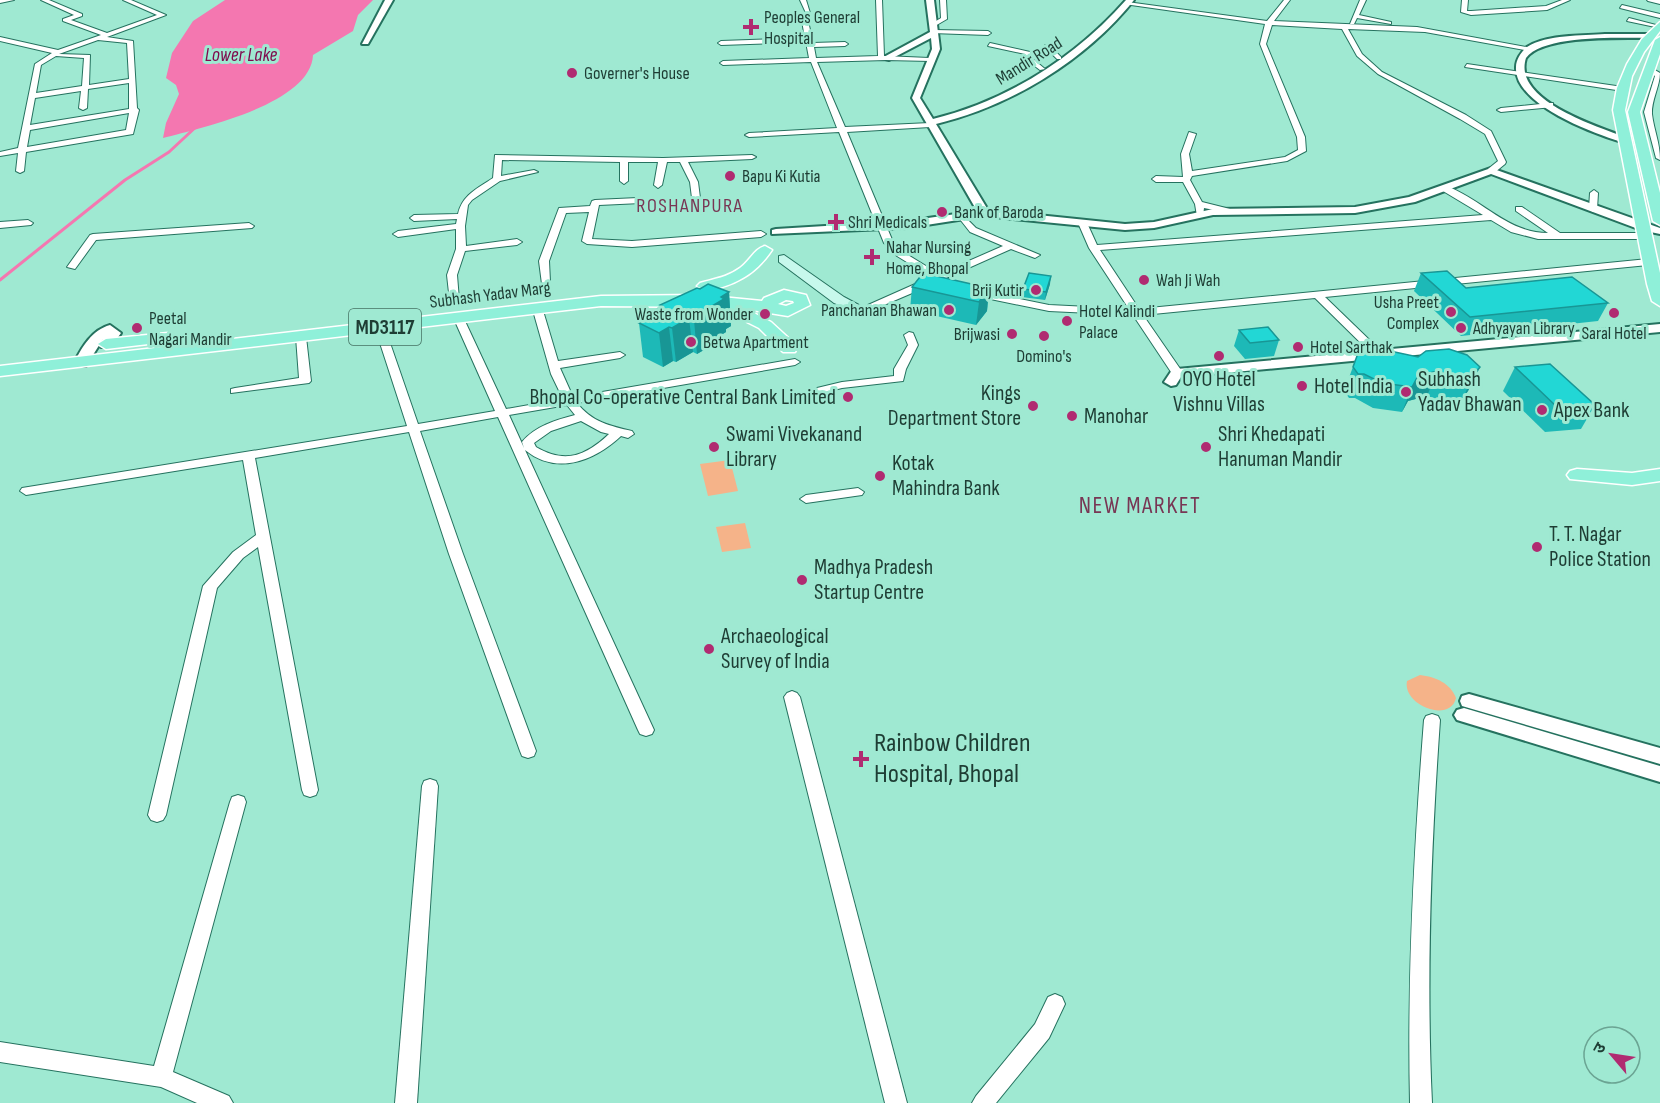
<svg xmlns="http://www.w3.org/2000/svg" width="1660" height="1103" font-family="'Sofia Sans Condensed','Noto Sans Devanagari',sans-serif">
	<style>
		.green { fill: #f5b389 }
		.water { fill: #f477b0 }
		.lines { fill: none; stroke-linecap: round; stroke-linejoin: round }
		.stream { stroke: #f477b0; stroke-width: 3 }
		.minor-casing { stroke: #25725f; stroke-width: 2 }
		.tertiary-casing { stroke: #25725f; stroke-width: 4 }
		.secondary-casing { stroke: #25725f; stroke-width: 2 }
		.primary-casing { stroke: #fff; stroke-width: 3 }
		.minor { fill: #fff; fill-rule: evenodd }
		.tertiary { fill: #fff; fill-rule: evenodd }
		.secondary { fill: #c7f8ec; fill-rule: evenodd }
		.primary { fill: #8ff0d9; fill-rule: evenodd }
		.wall { fill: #1db9b7 }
		.shaded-wall { fill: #189695 }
		.building { fill: #22d7d5; stroke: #189695; stroke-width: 1.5 }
		.poi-dot { fill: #b02b71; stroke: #9fe9d2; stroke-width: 2 }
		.labels { text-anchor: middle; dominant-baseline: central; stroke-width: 6; stroke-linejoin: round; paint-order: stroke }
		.far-poi-label { font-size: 18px; fill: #1e3d34; stroke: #9fe9d2; text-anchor: start }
		.far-street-label { font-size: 18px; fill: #1e3d34; stroke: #9fe9d2 }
		.far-water-label { font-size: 20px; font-style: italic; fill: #7f0a4d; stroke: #9fe9d2 }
		.far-neighbourhood-label { font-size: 20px; letter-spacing: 1.5px; fill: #783654; stroke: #9fe9d2 }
		.shield { fill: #9fe9d2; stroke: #457163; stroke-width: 1.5 }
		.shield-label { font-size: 21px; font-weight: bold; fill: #1e3d34 }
		.poi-label { font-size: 22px; fill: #1e3d34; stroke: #9fe9d2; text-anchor: start }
		.neighbourhood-label { font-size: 24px; letter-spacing: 1.5px; fill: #783654; stroke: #9fe9d2 }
		.near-poi-label { font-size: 27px; fill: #1e3d34; stroke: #9fe9d2; text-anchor: start }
	</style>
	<rect width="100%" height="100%" fill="#9fe9d2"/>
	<g class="green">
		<polygon points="730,460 738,491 708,496 700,464"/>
		<polygon points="745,523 751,548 722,552 716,527"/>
		<path d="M1420,675C1436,677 1450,683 1456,698C1450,724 1402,705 1407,681Z"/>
	</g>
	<path class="water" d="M225,0H373L358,15L353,31L313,55C311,104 201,128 163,138L166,123L179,94L176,85L166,78L172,53L193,21Z"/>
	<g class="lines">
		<polyline class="stream" points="0,280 125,180 169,152 198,125"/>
		<defs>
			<g id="minor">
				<polygon points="0,0 14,0 0,3"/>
				<path d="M41,0H49L82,14V16L71,20L107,33L157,15L123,0H131L166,15L107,37L133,41L137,108L139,110L133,134L26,152L24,171L20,173L16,171L18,153L0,156V152L18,148L35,64L52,53L0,41V37L58,50L101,35L63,21V19L74,15ZM98,40L127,43L129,79L89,85L90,55L59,54ZM56,56L84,58L82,86L36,93L41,65ZM129,83V109L30,125L35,98L81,91L79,108L83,110L87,108L88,89ZM129,113L126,130L27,147L30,130Z"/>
				<polygon points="800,0 806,0 810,13 806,13"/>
				<polygon points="876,0 882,0 884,56 929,58 931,61 886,60 817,62 845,127 930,123 934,125 930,127 847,132 893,242 903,252 939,274 1003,246 970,232 959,218 963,215 976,228 1040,255 1035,258 1011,249 946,278 952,283 950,285 944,285 938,282 863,314 858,311 859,309 931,277 897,256 884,243 839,132 749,137 745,135 749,133 837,128 811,62 723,65 720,63 723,61 809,58 806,42 721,45 718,43 721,41 805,38 802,21 805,19 808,21 813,43 845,42 848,44 845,46 814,47 816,58 878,56"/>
				<polygon points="940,0 946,0 947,19 935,26 931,26 931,24 941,18"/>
				<polygon points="1284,0 1290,0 1274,21 1417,27 1532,48 1530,51 1425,32 1348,29 1362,54 1382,72 1466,115 1491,131 1506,162 1505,164 1494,173 1488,173 1488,169 1498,161 1485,134 1460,119 1378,74 1357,56 1342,29 1272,25 1266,44 1305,137 1306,151 1287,161 1192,176 1190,180 1202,202 1238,211 1234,214 1204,208 1203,216 1197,216 1195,204 1183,182 1156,182 1152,179 1156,176 1183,177 1181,154 1189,132 1196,134 1189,154 1192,171 1285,157 1298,150 1297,137 1260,44 1265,24 1124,4 1127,2 1267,21"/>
				<polygon points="1360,0 1366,0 1359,15 1391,22 1391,24 1357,18 1354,24 1350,24"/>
				<polygon points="1462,0 1468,0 1467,11 1471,11 1546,6 1562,0 1570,0 1547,10 1471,15 1461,12"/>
				<polygon points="1647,0 1660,0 1660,4 1648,1"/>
				<polygon points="1622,5 1660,14 1660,18 1620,8"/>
				<polygon points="1629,18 1660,26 1660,28 1627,21"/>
				<polygon points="934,30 988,31 991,33 988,35 932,33"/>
				<polygon points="990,43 1030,52 1033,59 1045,69 1040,70 1028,61 1025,54 988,46"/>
				<polygon points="1045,45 1049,45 1061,57 1061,59 1057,59 1045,47"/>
				<polygon points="1467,64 1623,87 1627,89 1623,91 1465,67"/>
				<path d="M1648,66L1660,73C1660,86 1651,101 1652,114C1654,131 1660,142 1660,160L1656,158L1644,112L1655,76L1646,69Z"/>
				<polygon points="1550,103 1553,103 1553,107 1501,112 1497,110 1501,108"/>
				<path d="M495,155L663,158L752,155L756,157L752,159L688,162L698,182L700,198L696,201L692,198L690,182L680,162H667L662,185L658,188L654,185L658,162H628V181L624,184L620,181V162L502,160L501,176L534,170L538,172L500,181L472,200L468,205L465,226L466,246L517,239L522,242L517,245L465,251L457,275L459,300L454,303L450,302L447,275L456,249V229L398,237L393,234L398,231L456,224L457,219L414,221L410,218L414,215L458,214C462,195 478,188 493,178Z"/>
				<path d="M1446,186C1482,199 1507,233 1548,233L1516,211V207H1522L1560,233H1645L1650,236L1645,239H1538L1511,232L1491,220L1100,250L1139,309L1648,259L1653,262L1648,265L1325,297L1383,353L1384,355L1379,358L1375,357L1315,298L1143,315L1183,373L1177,376L1173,375L1133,315L1049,311L971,295L966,292L971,289L1049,305L1129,309L1089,248L1079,225L1081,223H1087L1097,245L1483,215L1443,191L1442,189Z"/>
				<polygon points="1594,190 1598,193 1597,209 1593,212 1589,209 1590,193"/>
				<polygon points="638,198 641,199 641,203 599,205 592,239 632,241 761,231 766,234 761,237 632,247 587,244 582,241 589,212 566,213 549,261 550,282 542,284 539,261 559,208 590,206 592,201 595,200"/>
				<polygon points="28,220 33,223 31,225 0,228 0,222"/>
				<polygon points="249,223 254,226 252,228 96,240 75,269 67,267 90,235 93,234"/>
				<path d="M539,311L544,314L558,361L620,352L625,355L620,358L560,368L573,397L795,359L800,362L795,365L577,403C592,422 610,426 632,431L634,434L628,438L621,436C594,461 557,476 525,450L654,730L652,734L646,736L640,734L638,730L498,417L420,431L463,554L536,751L534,756L528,758L522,756L520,751L449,554L409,432L255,458L318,790L316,795L310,797L304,795L302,790L258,547L243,558L217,588L166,815L163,820L157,822L151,820L148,815L203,586L233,552L256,535L243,460L26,495L20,491L22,488L407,426L379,340L384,337L389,340L418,424L495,411L454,319L459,316L464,319L506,409L563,399L551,374L534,314ZM567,405L575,415C556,420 535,426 522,442L524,448L509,415ZM581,421L601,432L609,434C586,456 565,464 536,447L534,443L551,431Z"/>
				<polygon points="909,332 913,333 918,345 906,369 903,381 842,388 821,393 815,390 817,388 842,382 894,376 894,369 908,345 904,335"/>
				<polygon points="301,334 306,337 311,381 309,383 231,393 231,389 235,388 299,378 296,337"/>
				<polygon points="858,488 864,492 862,495 806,503 800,499 806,495"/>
				<polygon points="792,691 797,693 800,697 907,1103 885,1103 784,697 787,693"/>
				<path d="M1432,714L1438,716L1440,720C1431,848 1426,975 1432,1103H1410C1407,975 1414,848 1424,720L1426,716Z"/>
				<polygon points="430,779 436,781 438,786 417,1103 395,1103 422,786 424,781"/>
				<polygon points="238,795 244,797 246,802 173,1072 229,1096 233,1103 197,1103 161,1087 0,1062 0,1042 154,1066 230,802 232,797"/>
				<polygon points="1055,994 1062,997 1065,1004 1049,1038 996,1103 972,1103 976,1096 1035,1024 1048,997"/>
			</g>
			<g id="tertiary">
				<polygon points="385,0 393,0 368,44 362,44"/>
				<path d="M926,0H934L940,49L920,98L933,119C1007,101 1076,57 1126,0H1134C1085,61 1011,106 936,124L988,210L1125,224L1154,222L1213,209L1355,207L1409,197L1491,168L1660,228V234L1641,230L1491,174L1415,202L1355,213L1213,215L1154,228L1125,230L984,216L907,228L772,234V230L776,229L907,221L977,211L912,98L932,49L931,38L889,60L882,58L930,32Z"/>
				<path d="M1605,34H1647L1651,36L1647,38C1619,38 1543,35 1526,58C1512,101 1600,127 1628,138V142L1625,143C1595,134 1514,105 1516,67C1516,60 1521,52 1527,47C1547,34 1582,36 1605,34Z"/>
				<polygon points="1660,324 1660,332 1181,377 1176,385 1171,386 1164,382 1172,370 1177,369"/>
				<path d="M110,325L121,333L111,347H101L99,344L103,339L86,366H76L74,363C82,347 92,330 110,325Z"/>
				<polygon points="1469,694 1660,748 1660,764 1462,706 1460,701 1462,696"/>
				<polygon points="1464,708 1660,766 1660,782 1457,720 1454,715 1457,710"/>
			</g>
			<polygon id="secondary" points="784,255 844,297 870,311 863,315 834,303 779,262 779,256"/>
			<g id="primary">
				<polygon points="1660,22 1660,31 1644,52 1632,76 1625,110 1660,273 1660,306 1652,301 1647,284 1613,110 1617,88 1627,64 1642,39"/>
				<polygon points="1660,37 1660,54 1640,112 1660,193 1660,225 1653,221 1628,112 1655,40"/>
				<path d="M765,246L772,250C755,275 734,286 705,291L697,286L700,283C714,279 728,277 740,268C749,262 755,248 765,246Z"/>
				<path d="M784,290L806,295L810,305L788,316L746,309L771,322L795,344L797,348L795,352H783L759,328L725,311L724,307L601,306L0,376V366L601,296L701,295L762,301L764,298ZM786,300L793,301L794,303L786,306L778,304Z"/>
				<polygon points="168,333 176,338 174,341 106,349 98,344 106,339"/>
				<polygon points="1577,469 1632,473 1660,469 1660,481 1632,485 1570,479 1567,475 1570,471"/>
			</g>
		</defs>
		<use href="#minor" class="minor-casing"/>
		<use href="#tertiary" class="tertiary-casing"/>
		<use href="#secondary" class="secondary-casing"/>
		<use href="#primary" class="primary-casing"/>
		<use href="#minor" class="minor"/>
		<use href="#tertiary" class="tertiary"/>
		<use href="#secondary" class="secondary"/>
		<use href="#primary" class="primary"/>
	</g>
	<g class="wall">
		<polygon points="1421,273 1466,288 1608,303 1598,321 1461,336 1414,291"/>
		<polygon points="1050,284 1045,300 1022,297 1023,289"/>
		<polygon points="912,287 989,288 987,311 976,325 910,310"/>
		<polygon points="700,289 729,292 731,326 726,329 726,332 713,340 714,344 697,354 693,352 676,362 673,361 663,367 643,357 639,323 645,320 644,317 660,307 660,305"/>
		<polygon points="1239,330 1279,340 1274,356 1245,359 1234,346"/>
		<polygon points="1357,356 1418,357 1480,367 1468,391 1463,398 1440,400 1427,396 1408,401 1402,412 1373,408 1355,398 1349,398 1344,391"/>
		<polygon points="1515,367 1595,405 1581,429 1545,432 1503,391"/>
	</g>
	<g class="shaded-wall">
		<polygon points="1051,276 1050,284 1045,300 1046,292"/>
		<polygon points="989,288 987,311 976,325 979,302"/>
		<polygon points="729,292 731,326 726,329 726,332 713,340 714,344 697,354 694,320 721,297"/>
		<polygon points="689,318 693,352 676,362 672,328"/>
		<polygon points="669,327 673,361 663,367 659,333"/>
		<polygon points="1480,367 1468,391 1463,398 1474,374"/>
		<polygon points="1437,371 1427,396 1408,401 1402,412 1412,387 1418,376"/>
	</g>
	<g class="building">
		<polygon points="1447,271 1466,288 1572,277 1608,303 1470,317 1421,273"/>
		<polygon points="923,273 989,288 979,302 912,287"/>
		<polygon points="1029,273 1051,276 1046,292 1023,289"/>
		<polygon points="708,284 729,292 721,297 724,299 707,309 711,311 694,320 689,318 672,328 669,327 659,333 639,323 648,318 644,317 662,306 660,305 697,288 700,289"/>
		<polygon points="1268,327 1279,340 1250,343 1239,330"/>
		<polygon points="1376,348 1418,357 1426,351 1449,349 1467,355 1480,367 1474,374 1451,375 1437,371 1418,376 1412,387 1382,383 1364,374 1358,374 1353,367 1357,356 1363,351"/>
		<polygon points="1550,364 1595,405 1558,408 1515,367"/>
	</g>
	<g class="poi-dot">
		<path d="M748 18h6v6h6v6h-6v6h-6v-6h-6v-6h6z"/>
		<circle cx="572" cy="73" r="6"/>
		<circle cx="730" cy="176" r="6"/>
		<circle cx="942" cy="212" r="6"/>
		<path d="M833 213h6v6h6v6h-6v6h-6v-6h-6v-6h6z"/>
		<path d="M869 248h6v6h6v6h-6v6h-6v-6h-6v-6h6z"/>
		<circle cx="1144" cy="280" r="6"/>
		<circle cx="1036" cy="290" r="6"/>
		<circle cx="949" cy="310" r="6"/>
		<circle cx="1451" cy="312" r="6"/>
		<circle cx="1614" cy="313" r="6"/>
		<circle cx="765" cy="314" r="6"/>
		<circle cx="1067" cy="321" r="6"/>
		<circle cx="137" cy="328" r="6"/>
		<circle cx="1461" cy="328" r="6"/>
		<circle cx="1012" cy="334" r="6"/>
		<circle cx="1044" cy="336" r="6"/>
		<circle cx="691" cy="342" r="6"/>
		<circle cx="1298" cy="347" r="6"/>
		<circle cx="1219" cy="356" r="6"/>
		<circle cx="1302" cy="386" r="6"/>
		<circle cx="1406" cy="392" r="6"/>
		<circle cx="848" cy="397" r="6"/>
		<circle cx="1033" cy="406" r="6"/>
		<circle cx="1542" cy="410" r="6"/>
		<circle cx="1072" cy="416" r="6"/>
		<circle cx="714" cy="447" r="6"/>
		<circle cx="1206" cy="447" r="6"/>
		<circle cx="880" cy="476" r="6"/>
		<circle cx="1537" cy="547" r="6"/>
		<circle cx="802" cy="580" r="6"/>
		<circle cx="709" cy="649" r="6"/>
		<path d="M858 750h6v6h6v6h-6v6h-6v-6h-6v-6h6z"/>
	</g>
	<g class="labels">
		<g class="far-poi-label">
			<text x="764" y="17">Peoples General<tspan x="764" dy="21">Hospital</tspan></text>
			<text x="584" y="73">Governer's House</text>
			<text x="742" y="176">Bapu Ki Kutia</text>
			<text x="954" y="212">Bank of Baroda</text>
			<text x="848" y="222">Shri Medicals</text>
			<text x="886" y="247">Nahar Nursing<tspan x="886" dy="21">Home, Bhopal</tspan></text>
			<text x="1156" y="280">Wah Ji Wah</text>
			<text x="1024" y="290" text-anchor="end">Brij Kutir</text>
			<text x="1439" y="302" text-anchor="end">Usha Preet<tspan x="1439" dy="21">Complex</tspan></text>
			<text x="937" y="310" text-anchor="end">Panchanan Bhawan</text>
			<text x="1079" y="311">Hotel Kalindi<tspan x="1079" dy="21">Palace</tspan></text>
			<text x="753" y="314" text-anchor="end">Waste from Wonder</text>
			<text x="149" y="318">Peetal<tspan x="149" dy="21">Nagari Mandir</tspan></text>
			<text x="1473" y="328">Adhyayan Library</text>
			<text x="1614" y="333" text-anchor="middle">Saral Hotel</text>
			<text x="1000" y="334" text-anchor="end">Brijwasi</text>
			<text x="703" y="342">Betwa Apartment</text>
			<text x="1310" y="347">Hotel Sarthak</text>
			<text x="1044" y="356" text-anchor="middle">Domino's</text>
		</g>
		<g class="far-street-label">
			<text transform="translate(1029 61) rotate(-32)">Mandir Road</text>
			<text transform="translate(490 295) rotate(-7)">Subhash Yadav Marg</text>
		</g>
		<g class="far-water-label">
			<text x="241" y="55">Lower Lake</text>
		</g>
		<g class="far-neighbourhood-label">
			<text x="690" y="206">ROSHANPURA</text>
		</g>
		<rect class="shield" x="349" y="309" width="72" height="36" rx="4.5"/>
		<g class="shield-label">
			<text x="385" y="327">MD3117</text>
		</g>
		<g class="poi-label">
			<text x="1219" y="379" text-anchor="middle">OYO Hotel<tspan x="1219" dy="25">Vishnu Villas</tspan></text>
			<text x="1418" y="379">Subhash<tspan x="1418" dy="25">Yadav Bhawan</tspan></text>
			<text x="1314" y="386">Hotel India</text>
			<text x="1021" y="393" text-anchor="end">Kings<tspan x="1021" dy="25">Department Store</tspan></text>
			<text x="836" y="397" text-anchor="end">Bhopal Co-operative Central Bank Limited</text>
			<text x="1554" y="410">Apex Bank</text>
			<text x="1084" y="416">Manohar</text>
			<text x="726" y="434">Swami Vivekanand<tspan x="726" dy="25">Library</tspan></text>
			<text x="1218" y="434">Shri Khedapati<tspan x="1218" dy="25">Hanuman Mandir</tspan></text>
			<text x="892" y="463">Kotak<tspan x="892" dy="25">Mahindra Bank</tspan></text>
			<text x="1549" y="534">T. T. Nagar<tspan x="1549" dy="25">Police Station</tspan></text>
			<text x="814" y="567">Madhya Pradesh<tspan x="814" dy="25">Startup Centre</tspan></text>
			<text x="721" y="636">Archaeological<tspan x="721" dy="25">Survey of India</tspan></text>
		</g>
		<g class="neighbourhood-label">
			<text x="1140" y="505">NEW MARKET</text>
		</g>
		<g class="near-poi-label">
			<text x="874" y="743">Rainbow Children<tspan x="874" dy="31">Hospital, Bhopal</tspan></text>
		</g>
	</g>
	<g transform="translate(1612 1055) rotate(299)"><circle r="28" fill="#9fe9d2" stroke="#6ba493" stroke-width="1.5"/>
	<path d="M0-4.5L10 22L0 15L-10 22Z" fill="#b02b71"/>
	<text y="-9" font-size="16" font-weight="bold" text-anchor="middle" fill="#1e3d34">उ</text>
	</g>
</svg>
